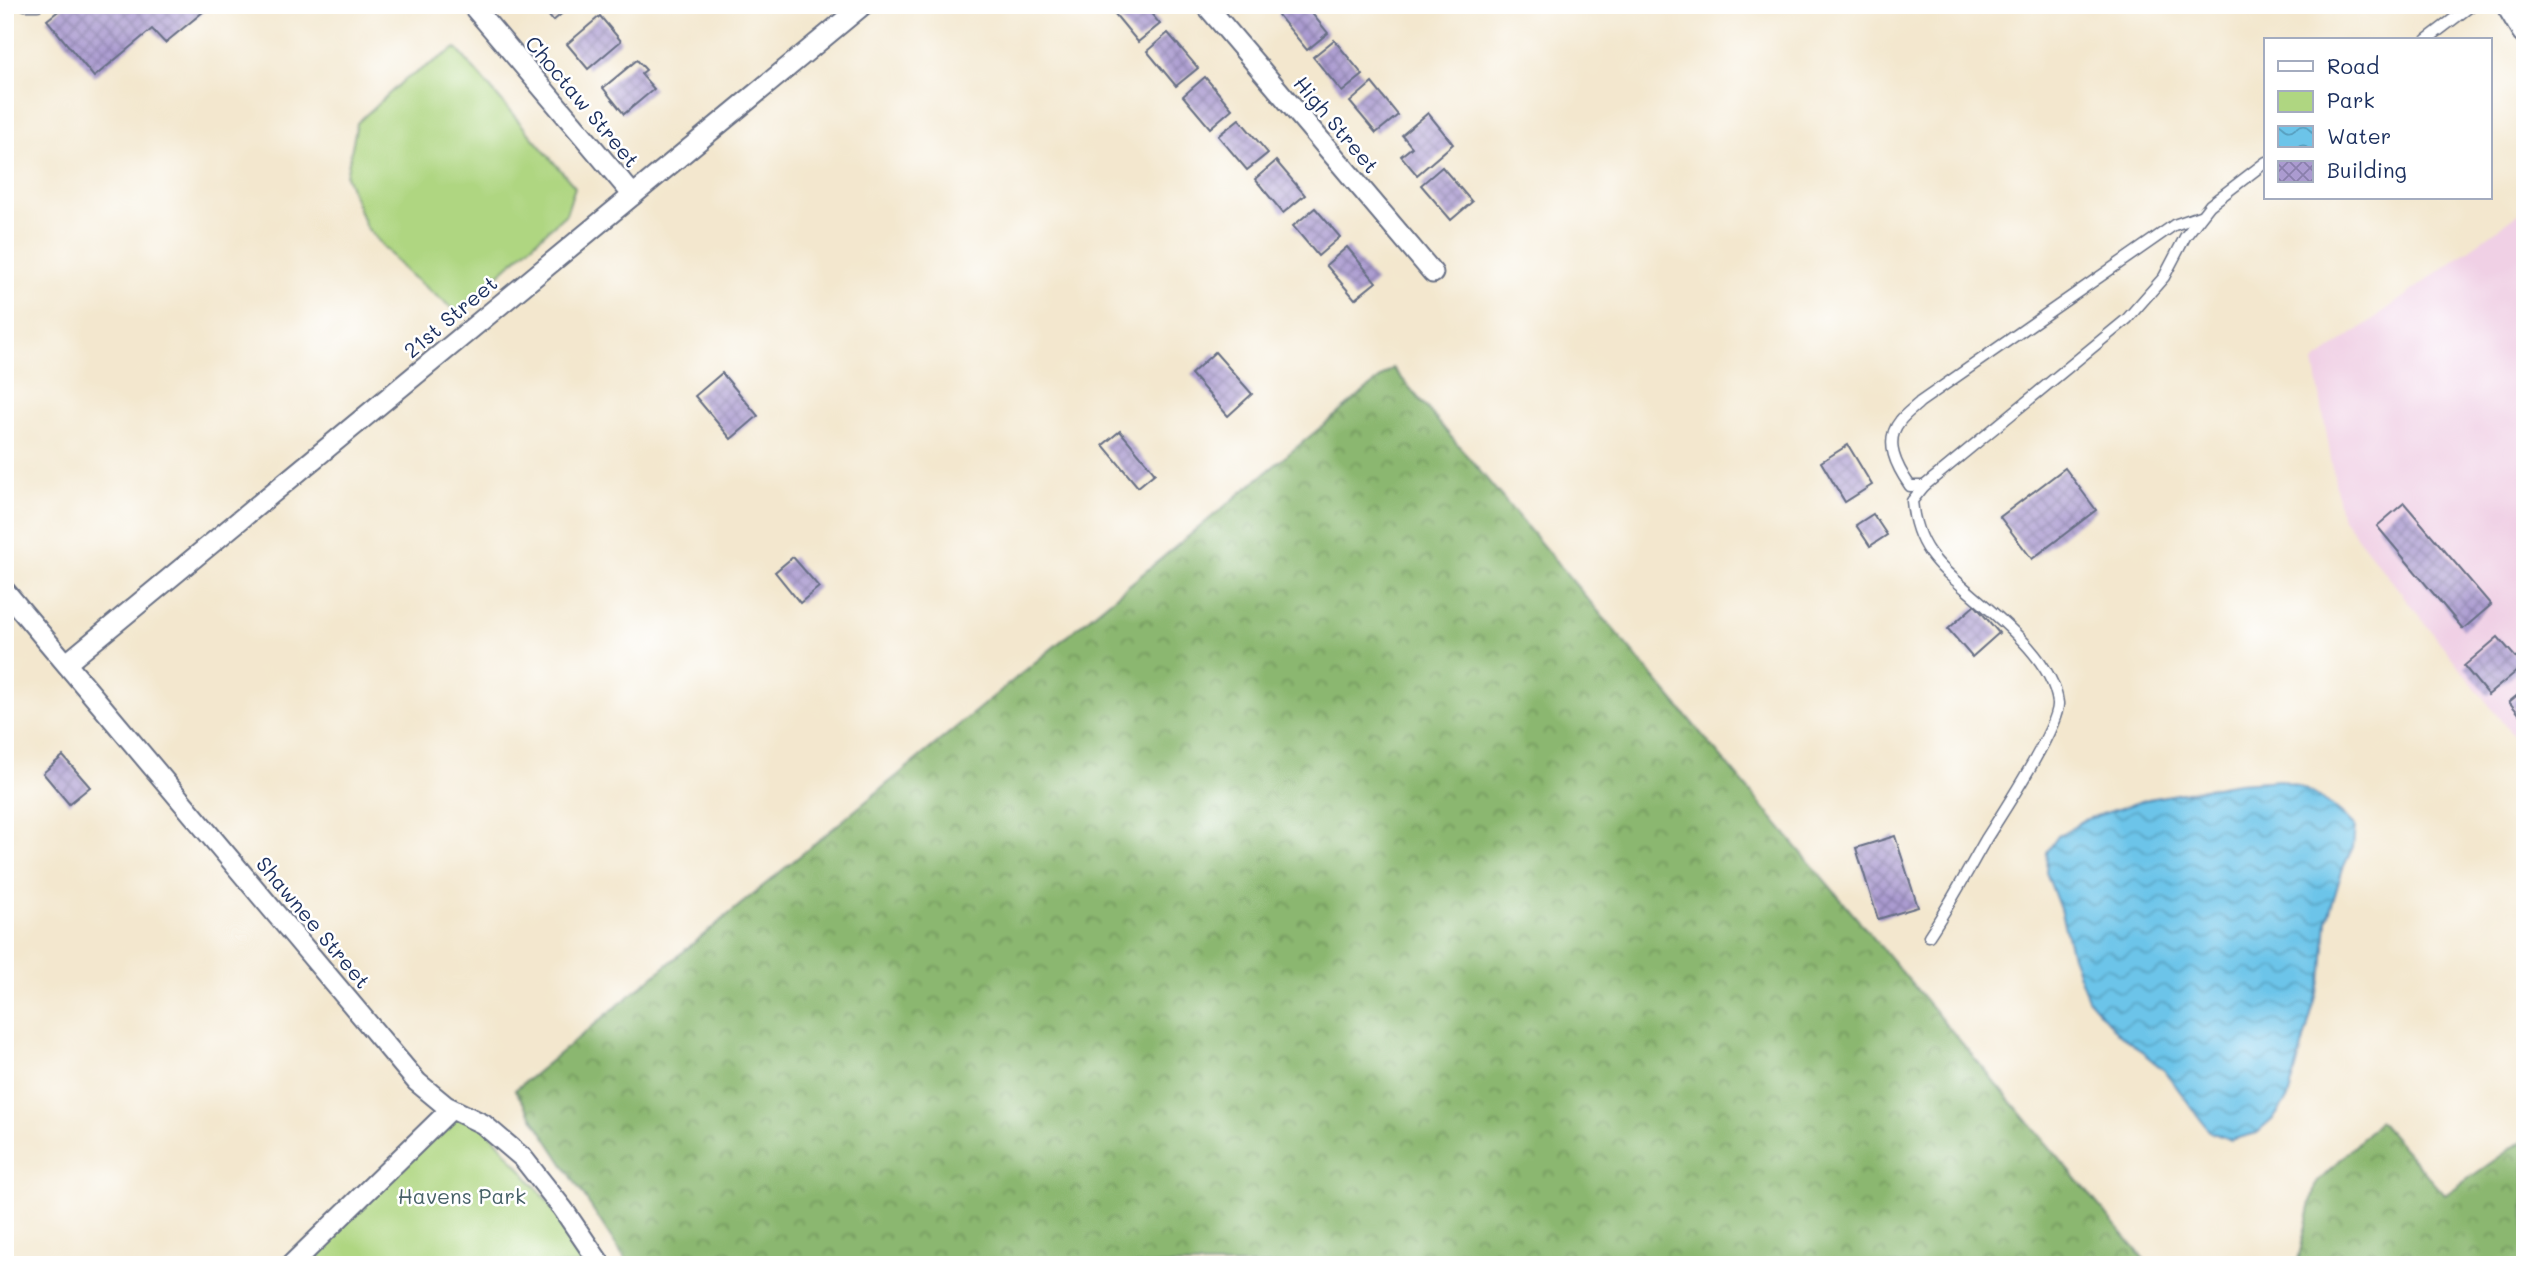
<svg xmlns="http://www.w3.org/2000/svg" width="2530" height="1270" font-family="Mali,sans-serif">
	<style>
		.built { fill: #f0d0e5 }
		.forest { fill: url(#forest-crowns); stroke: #537366; stroke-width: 2 }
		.park { fill: #afd681; stroke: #658270; stroke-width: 2 }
		.water { fill: url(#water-waves); stroke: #447aa4; stroke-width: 2 }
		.building { fill: url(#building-cross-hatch) }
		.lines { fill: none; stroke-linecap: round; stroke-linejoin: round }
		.service-casing { stroke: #676f85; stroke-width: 13 }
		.minor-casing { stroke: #676f85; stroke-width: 23 }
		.secondary-casing { stroke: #676f85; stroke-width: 30 }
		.service { stroke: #fff; stroke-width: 10 }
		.minor { stroke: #fff; stroke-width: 19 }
		.secondary { stroke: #fff; stroke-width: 26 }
		.labels { text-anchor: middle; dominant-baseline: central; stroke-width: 5; stroke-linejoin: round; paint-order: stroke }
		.street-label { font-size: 21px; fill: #1b2f5e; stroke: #fff }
		.park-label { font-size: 21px; fill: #476168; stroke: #fff }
	</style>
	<defs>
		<pattern id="forest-crowns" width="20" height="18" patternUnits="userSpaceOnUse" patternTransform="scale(1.75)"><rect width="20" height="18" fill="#8bb76f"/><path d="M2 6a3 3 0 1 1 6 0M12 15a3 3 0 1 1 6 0" fill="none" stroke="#71955e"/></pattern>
		<pattern id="water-waves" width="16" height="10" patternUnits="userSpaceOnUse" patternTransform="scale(1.75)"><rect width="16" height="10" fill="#6cc4e9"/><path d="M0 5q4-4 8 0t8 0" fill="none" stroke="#58a0c0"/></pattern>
		<pattern id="building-cross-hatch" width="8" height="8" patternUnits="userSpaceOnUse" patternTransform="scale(1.75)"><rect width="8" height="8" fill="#ab9bd0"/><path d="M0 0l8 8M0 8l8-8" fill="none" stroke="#8a7fac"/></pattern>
	</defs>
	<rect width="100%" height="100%" fill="#fff"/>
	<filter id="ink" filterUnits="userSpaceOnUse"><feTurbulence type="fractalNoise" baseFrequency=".0143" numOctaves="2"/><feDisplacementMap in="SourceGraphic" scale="14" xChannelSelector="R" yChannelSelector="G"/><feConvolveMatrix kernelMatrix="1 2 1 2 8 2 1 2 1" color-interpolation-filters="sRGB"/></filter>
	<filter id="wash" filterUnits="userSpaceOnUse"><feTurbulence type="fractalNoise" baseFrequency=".00686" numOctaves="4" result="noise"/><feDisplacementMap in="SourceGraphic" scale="28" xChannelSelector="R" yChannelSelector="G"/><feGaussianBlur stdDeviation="1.57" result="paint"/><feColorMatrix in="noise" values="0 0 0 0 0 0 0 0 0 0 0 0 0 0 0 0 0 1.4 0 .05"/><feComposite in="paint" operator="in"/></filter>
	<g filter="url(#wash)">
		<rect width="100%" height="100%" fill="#f3e7ce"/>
		<polygon class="built" points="2525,209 2525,751 2341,516 2314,362"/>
		<g class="forest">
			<polygon points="1393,368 2149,1265 629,1265 515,1090"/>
			<polygon points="2379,1121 2445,1195 2525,1139 2525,1265 2297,1265 2315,1185"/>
		</g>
		<g class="park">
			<polygon points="456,48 575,187 566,214 457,312 405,271 366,227 346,176 357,123 403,81"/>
			<polygon points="451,1109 483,1124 601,1265 291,1265"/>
		</g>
		<path class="water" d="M2281,780C2311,789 2332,804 2355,826L2353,847L2343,868L2327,921L2323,971L2288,1098L2274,1118L2257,1133L2231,1140L2210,1132L2164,1070L2116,1031L2088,999L2072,956L2060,909L2046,872L2047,852L2058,836L2084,820L2148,799L2238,783Z"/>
		<g id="blocks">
			<g class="building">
				<polygon points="66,5 199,5 204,11 165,43 152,29 94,77 47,20"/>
				<polygon points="540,5 572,5 553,21"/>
				<polygon points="1113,5 1144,5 1160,24 1138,42 1110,8"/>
				<polygon points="1290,5 1305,5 1328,33 1307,50 1278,15"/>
				<polygon points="600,16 621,41 588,69 567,44"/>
				<polygon points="1168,33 1198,68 1176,86 1147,51"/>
				<polygon points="1334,40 1363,75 1342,92 1313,57"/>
				<polygon points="637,60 646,70 641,74 654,89 624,114 603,88"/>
				<polygon points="1205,77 1232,109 1210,128 1183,96"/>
				<polygon points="1372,83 1398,115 1376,133 1350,102"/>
				<polygon points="1428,113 1453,144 1417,175 1401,156 1412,147 1402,135"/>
				<polygon points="1239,119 1268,153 1247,170 1218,136"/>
				<polygon points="1276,161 1305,195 1283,213 1255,179"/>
				<polygon points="1442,167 1472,202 1451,220 1421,185"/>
				<polygon points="1315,208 1340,237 1318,256 1293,226"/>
				<polygon points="1347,247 1376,282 1355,299 1326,265"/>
				<polygon points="1215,352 1252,394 1228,416 1191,374"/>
				<polygon points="722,373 758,416 731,439 695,396"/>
				<polygon points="1120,431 1155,473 1138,487 1103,445"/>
				<polygon points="1848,445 1872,485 1845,502 1821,462"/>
				<polygon points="2065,468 2096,510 2032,559 2000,517"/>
				<polygon points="2404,503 2491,605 2463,629 2377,526"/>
				<polygon points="1873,514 1887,535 1870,546 1856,525"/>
				<polygon points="793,557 819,587 800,603 775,572"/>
				<polygon points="1975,605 1999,633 1972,657 1948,629"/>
				<polygon points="2498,637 2523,666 2488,695 2464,666"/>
				<polygon points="2525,689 2525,721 2509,702"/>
				<polygon points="63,756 90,787 69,804 43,773"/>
				<polygon points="1895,836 1918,907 1878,919 1856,848"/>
			</g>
		</g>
	</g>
	<g filter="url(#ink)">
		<use href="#blocks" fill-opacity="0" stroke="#676f85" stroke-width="2"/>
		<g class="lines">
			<defs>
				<g id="service">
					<polyline points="25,5 38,5"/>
					<polyline points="2426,40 2472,5"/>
					<path d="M1924,486H1910C1897,467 1883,442 1900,421C1905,414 1914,408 1920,402L2174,225L2200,216"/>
					<path d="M1929,936C1950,904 1967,872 1986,839C2001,815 2060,726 2058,703C2053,660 2000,619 1969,592C1936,564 1916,546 1912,501L1924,486L2127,319L2164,277L2185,237L2210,205L2266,162"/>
				</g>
				<g id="minor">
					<polyline points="472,5 633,195"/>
					<polyline points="1206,5 1433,273"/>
					<polyline points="5,591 417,1082 446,1106 483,1124 523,1158 563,1209 601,1265"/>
					<polyline points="67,663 863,5"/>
					<polyline points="291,1265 451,1109"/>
				</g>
				<polyline id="secondary" points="2510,5 2525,30"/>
			</defs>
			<use href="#service" class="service-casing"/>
			<use href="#minor" class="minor-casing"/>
			<use href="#secondary" class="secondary-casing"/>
			<use href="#service" class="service"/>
			<use href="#minor" class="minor"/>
			<use href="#secondary" class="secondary"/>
		</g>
	</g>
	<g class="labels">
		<g class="street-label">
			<text transform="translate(583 101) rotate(50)">Choctaw Street</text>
			<text transform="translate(1337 124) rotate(50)">High Street</text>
			<text transform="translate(450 316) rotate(-40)">21st Street</text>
			<text transform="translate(314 922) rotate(50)">Shawnee Street</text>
		</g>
		<g class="park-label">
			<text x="462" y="1195">Havens Park</text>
		</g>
	</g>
	<rect width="2530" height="1270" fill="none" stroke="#fff" stroke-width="28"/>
	<rect x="2264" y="38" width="228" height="161" fill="#ffffff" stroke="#a4acbf" stroke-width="2"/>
	<rect x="2278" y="61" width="35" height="10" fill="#ffffff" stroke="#a4acbf" stroke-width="2"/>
	<text x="2327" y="74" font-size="21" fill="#1b2f5e">Road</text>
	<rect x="2278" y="91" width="35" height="21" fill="#afd681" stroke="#a4acbf" stroke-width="2"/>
	<text x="2327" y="108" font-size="21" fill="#1b2f5e">Park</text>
	<rect x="2278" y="126" width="35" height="21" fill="url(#water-waves)" stroke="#a4acbf" stroke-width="2"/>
	<text x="2327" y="144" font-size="21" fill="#1b2f5e">Water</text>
	<rect x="2278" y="161" width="35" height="21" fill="url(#building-cross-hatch)" stroke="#a4acbf" stroke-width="2"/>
	<text x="2327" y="178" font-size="21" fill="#1b2f5e">Building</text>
</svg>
